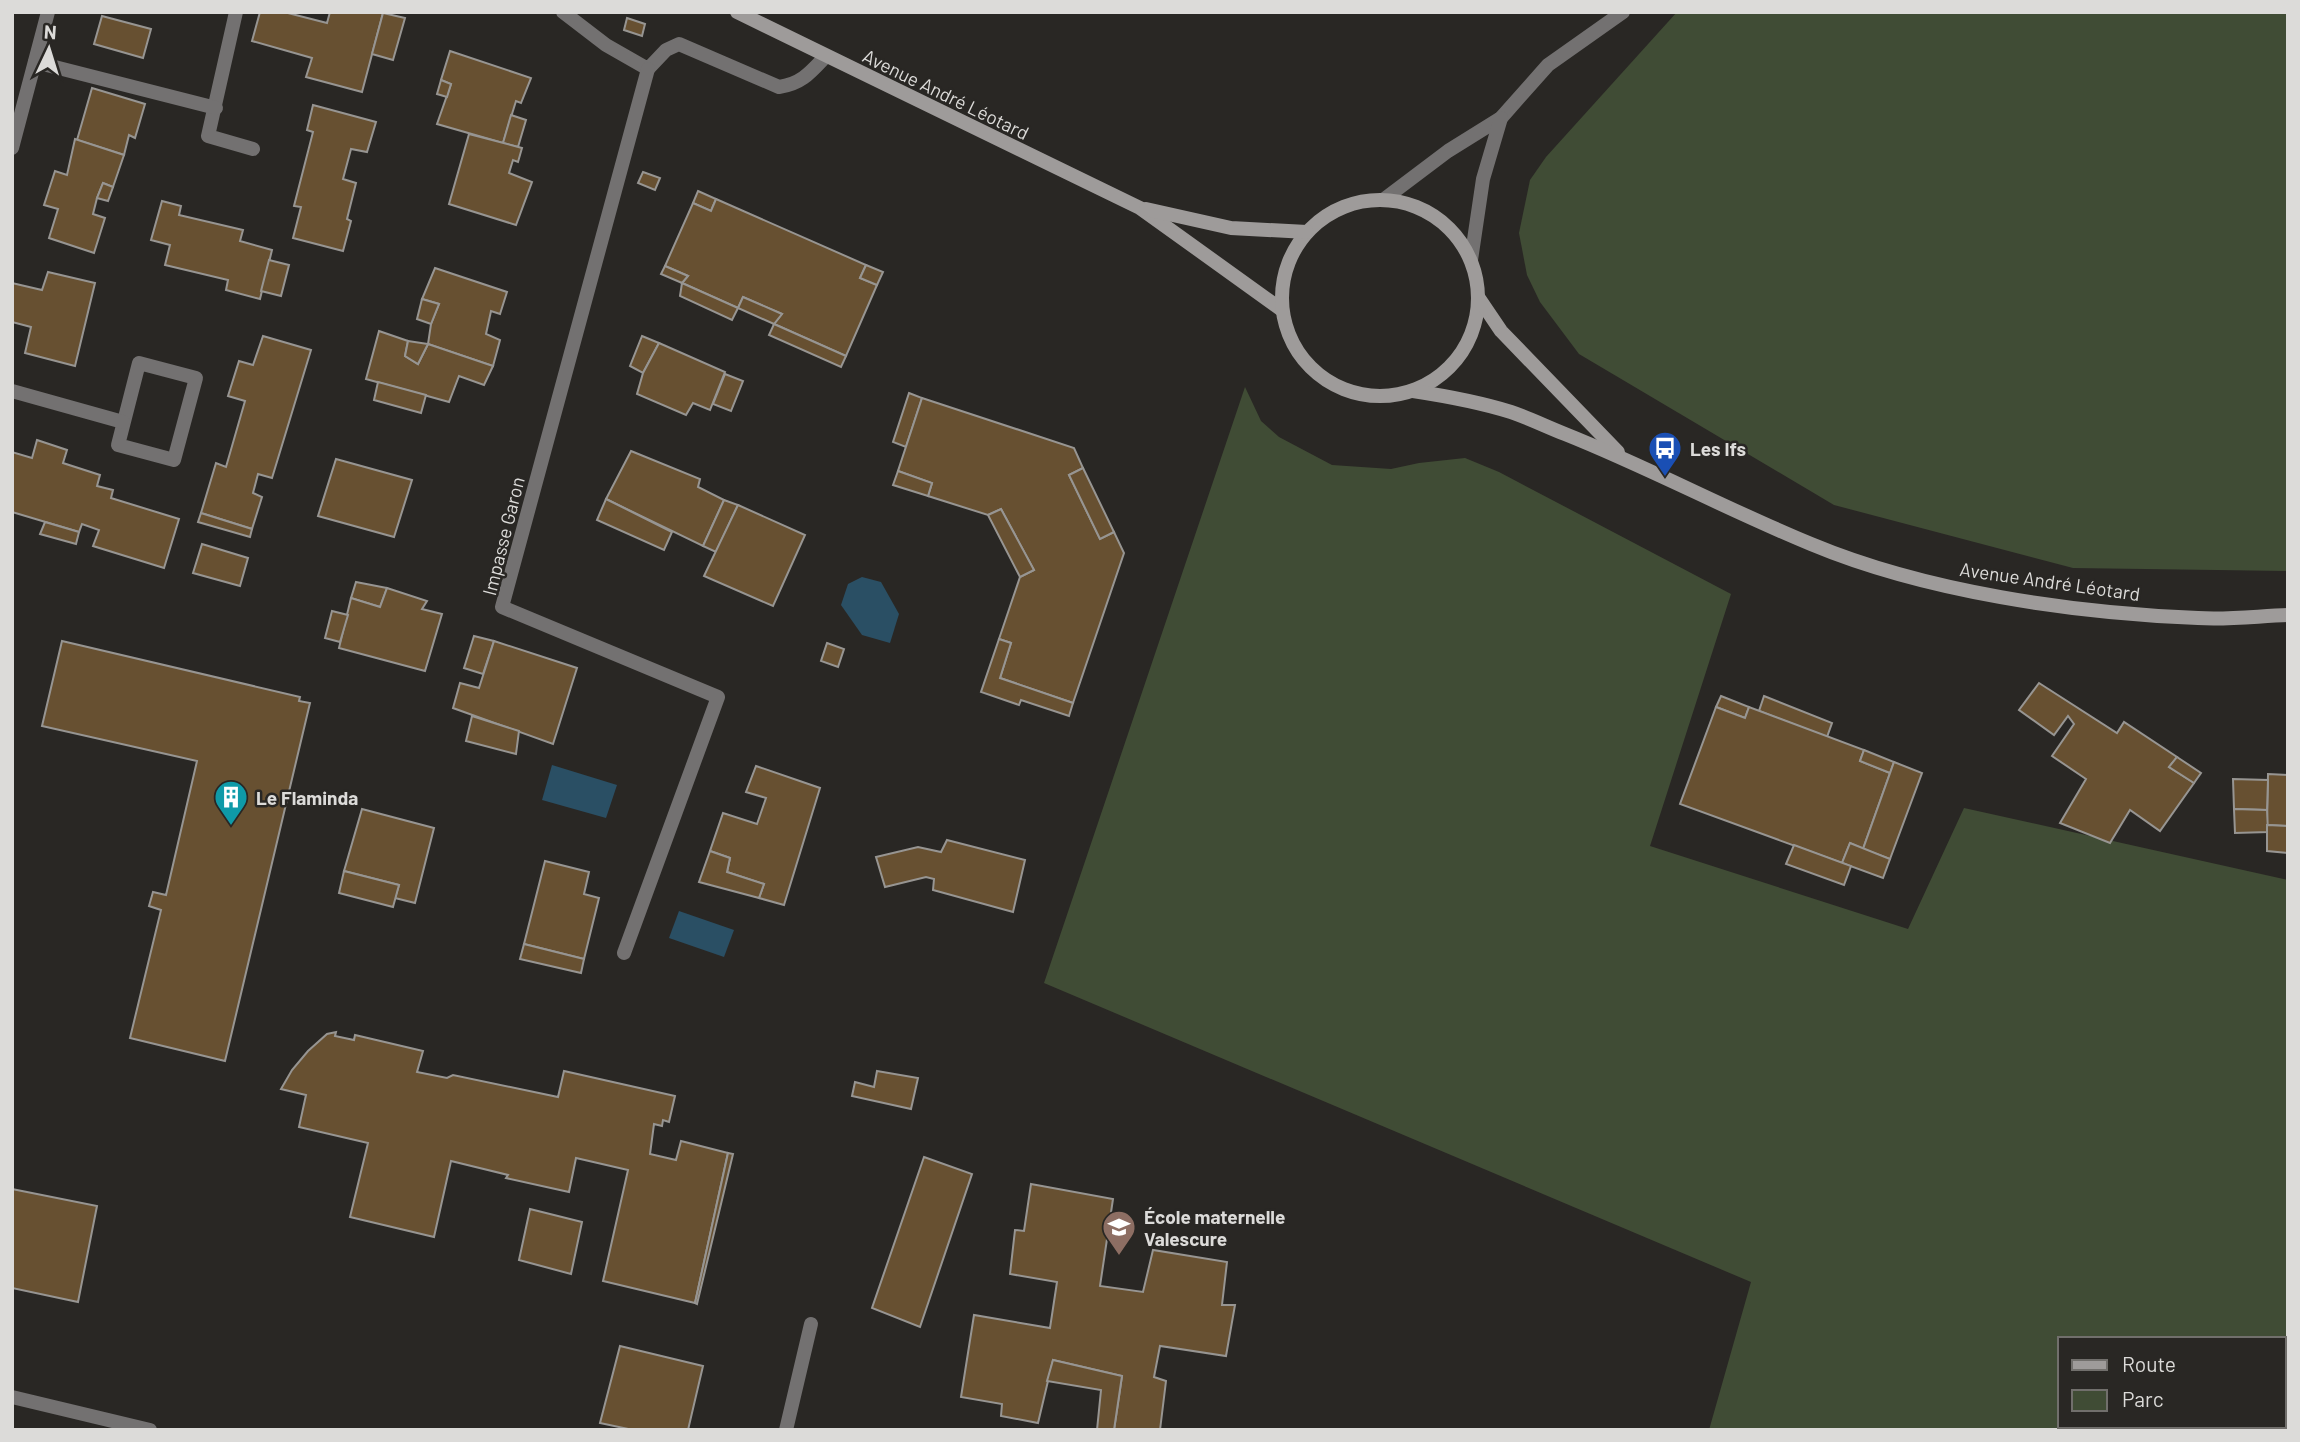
<svg xmlns="http://www.w3.org/2000/svg" width="2300" height="1442" font-family="Barlow,sans-serif">
	<style>
		.green { fill: #404c35; fill-rule: evenodd }
		.water { fill: #2a4f64 }
		.building { fill: #675031; stroke: #979592; stroke-width: 2 }
		.lines { fill: none; stroke-linecap: round; stroke-linejoin: round }
		.lane { stroke: #737171; stroke-width: 14 }
		.street { stroke: #737171; stroke-width: 14 }
		.secondary { stroke: #9e9b9a; stroke-width: 14 }
		.labels { text-anchor: middle; dominant-baseline: central; stroke-width: 5; stroke-linejoin: round; paint-order: stroke }
		.street-label { font-size: 19px; fill: #dcdbd9; stroke: #292724 }
		.poi-label { font-size: 19px; font-weight: bold; fill: #dcdbd9; stroke: #292724; text-anchor: start }
	</style>
	<rect width="100%" height="100%" fill="#292724"/>
	<g class="green">
		<polygon points="1677,12 2288,12 2288,571 2073,568 1834,505 1579,354 1540,302 1527,275 1519,233 1530,180 1546,157"/>
		<path d="M1245,387L1261,421L1279,437L1332,465L1391,469L1419,463L1465,458L1499,472L1731,594L1650,846L1908,929L1964,808L2288,880V1430H1709L1751,1282L1044,983ZM2060,1339H2284V1426H2060Z"/>
	</g>
	<g class="water">
		<polygon points="862,577 881,582 899,614 890,643 862,635 841,605 848,584"/>
		<polygon points="552,765 617,785 606,818 542,800"/>
		<polygon points="679,911 734,930 724,957 669,938"/>
	</g>
	<g class="building">
		<polygon points="260,12 284,12 327,23 330,12 383,13 362,92 306,77 312,58 252,41"/>
		<polygon points="383,13 405,18 393,60 372,54"/>
		<polygon points="102,16 151,29 143,58 94,44"/>
		<polygon points="627,18 645,24 642,36 624,30"/>
		<polygon points="450,51 531,78 521,103 516,101 503,143 437,124 451,84 441,80"/>
		<polygon points="441,80 451,84 447,97 437,94"/>
		<polygon points="92,88 145,104 135,138 129,135 124,155 77,140"/>
		<polygon points="313,105 376,122 367,152 351,149 343,179 356,183 347,219 351,221 343,251 293,238 301,207 294,206 313,132 307,130"/>
		<polygon points="511,115 526,120 518,147 503,143"/>
		<polygon points="469,134 522,148 518,162 513,160 509,173 532,182 516,225 449,204"/>
		<polygon points="75,139 124,155 113,187 103,183 97,198 93,214 105,218 94,253 49,238 58,209 44,205 55,171 67,175"/>
		<polygon points="643,172 660,178 655,190 638,183"/>
		<polygon points="103,183 113,187 108,201 97,198"/>
		<polygon points="698,191 716,199 711,211 693,203"/>
		<polygon points="716,199 866,265 860,278 877,285 846,356 774,324 782,314 743,297 738,308 682,283 688,276 665,266 693,203 711,211"/>
		<polygon points="162,201 181,206 179,215 243,230 240,241 272,250 260,299 226,290 228,280 165,265 170,245 151,240"/>
		<polygon points="269,260 289,265 281,296 261,291"/>
		<polygon points="866,265 883,272 877,285 860,278"/>
		<polygon points="665,266 688,276 682,283 661,274"/>
		<polygon points="435,268 507,292 500,314 491,311 486,334 500,340 493,366 428,344 431,324 439,304 422,299"/>
		<polygon points="48,272 95,283 75,366 25,353 31,327 12,322 12,283 42,290"/>
		<polygon points="682,283 738,308 732,320 680,296"/>
		<polygon points="743,297 782,314 774,324 738,308"/>
		<polygon points="422,299 439,304 431,324 417,319"/>
		<polygon points="774,324 846,356 841,367 769,335"/>
		<polygon points="379,331 408,341 405,356 418,364 428,344 493,366 484,385 459,376 449,402 366,379"/>
		<polygon points="263,336 311,350 272,478 258,474 253,493 262,497 252,529 201,513 216,463 226,467 245,401 228,396 239,361 253,365"/>
		<polygon points="642,336 659,343 643,373 630,366"/>
		<polygon points="408,341 428,344 418,364 405,356"/>
		<polygon points="659,343 725,372 710,410 693,403 686,415 637,394 643,373"/>
		<polygon points="725,374 743,381 731,411 713,404"/>
		<polygon points="378,382 426,395 421,413 374,400"/>
		<polygon points="909,393 922,398 906,447 893,442"/>
		<polygon points="922,398 1074,448 1083,468 1069,475 1100,539 1114,532 1124,553 1073,703 1000,678 1011,643 999,639 1020,577 1034,570 1001,509 988,515 928,496 932,483 898,471"/>
		<polygon points="37,440 67,450 63,463 100,475 97,486 113,490 111,498 179,519 164,568 93,546 99,530 82,524 79,532 12,512 12,452 32,458"/>
		<polygon points="631,451 700,479 698,487 724,500 703,546 606,499"/>
		<polygon points="336,459 412,480 394,537 318,516"/>
		<polygon points="1083,468 1114,532 1100,539 1069,475"/>
		<polygon points="898,471 932,483 928,496 893,485"/>
		<polygon points="606,499 672,532 664,550 597,520"/>
		<polygon points="724,500 738,505 716,552 703,546"/>
		<polygon points="738,505 805,535 773,606 704,576"/>
		<polygon points="1001,509 1034,570 1020,577 988,515"/>
		<polygon points="201,513 252,529 250,537 198,522"/>
		<polygon points="45,522 79,532 76,544 40,534"/>
		<polygon points="202,544 248,558 240,586 193,573"/>
		<polygon points="356,582 387,588 380,607 351,598"/>
		<polygon points="387,588 427,601 422,609 442,614 425,671 339,648 351,598 380,607"/>
		<polygon points="332,611 348,615 340,642 325,638"/>
		<polygon points="474,636 494,641 483,674 464,668"/>
		<polygon points="999,639 1011,643 1000,678 1073,703 1069,716 1021,700 1019,705 981,692"/>
		<polygon points="62,641 300,697 299,701 310,703 225,1061 130,1038 161,910 149,906 153,892 166,895 197,761 42,726"/>
		<polygon points="494,641 577,668 553,744 453,708 460,683 479,688"/>
		<polygon points="827,643 844,649 838,667 821,661"/>
		<polygon points="2039,683 2117,733 2124,722 2177,757 2169,767 2194,783 2160,831 2130,810 2110,843 2060,823 2086,779 2052,756 2074,724 2068,716 2054,735 2019,710"/>
		<polygon points="1721,696 1749,707 1745,718 1716,707"/>
		<polygon points="1764,696 1832,723 1827,737 1759,711"/>
		<polygon points="1716,707 1745,718 1749,707 1864,750 1860,761 1890,773 1863,849 1850,843 1842,863 1680,804"/>
		<polygon points="472,716 519,731 516,754 466,741"/>
		<polygon points="1864,750 1894,762 1890,773 1860,761"/>
		<polygon points="2177,757 2201,773 2194,783 2169,767"/>
		<polygon points="1894,762 1922,773 1890,859 1863,849"/>
		<polygon points="756,766 820,788 784,905 759,898 764,884 727,872 730,858 710,851 723,813 757,824 766,798 746,792"/>
		<polygon points="2268,774 2288,775 2288,826 2267,825"/>
		<polygon points="2233,779 2268,780 2267,810 2234,809"/>
		<polygon points="362,809 434,828 415,903 395,898 399,885 344,871"/>
		<polygon points="2234,809 2267,810 2268,832 2235,833"/>
		<polygon points="2267,825 2288,826 2288,853 2267,851"/>
		<polygon points="947,840 1025,860 1013,912 933,890 934,879 926,877 885,887 876,857 918,847 941,852"/>
		<polygon points="1850,843 1890,859 1883,878 1842,863"/>
		<polygon points="1794,845 1851,866 1844,885 1786,864"/>
		<polygon points="710,851 730,858 727,872 764,884 759,898 699,882"/>
		<polygon points="545,861 589,872 584,894 599,898 584,959 524,944"/>
		<polygon points="344,871 399,885 393,907 339,893"/>
		<polygon points="524,944 584,959 581,973 520,959"/>
		<polygon points="336,1032 335,1036 354,1040 355,1035 423,1051 417,1072 447,1078 453,1075 558,1097 564,1071 675,1096 669,1122 663,1120 662,1126 654,1124 650,1154 676,1160 681,1141 728,1153 695,1303 603,1281 628,1170 576,1158 569,1192 506,1178 508,1175 451,1161 434,1237 350,1217 368,1143 299,1127 306,1095 281,1089 292,1070 308,1051 327,1034"/>
		<polygon points="877,1071 918,1078 911,1109 852,1096 855,1082 874,1087"/>
		<polygon points="728,1153 733,1154 697,1304 695,1303"/>
		<polygon points="924,1157 972,1174 920,1327 872,1308"/>
		<polygon points="1031,1184 1113,1199 1100,1286 1143,1292 1153,1250 1227,1262 1222,1305 1235,1305 1226,1356 1160,1346 1154,1377 1166,1381 1160,1430 1114,1430 1122,1376 1053,1360 1038,1423 1001,1416 1002,1404 961,1397 974,1315 1050,1328 1057,1282 1010,1274 1015,1230 1024,1231"/>
		<polygon points="12,1189 97,1206 78,1302 12,1288"/>
		<polygon points="530,1209 582,1222 571,1274 519,1260"/>
		<polygon points="620,1346 703,1366 688,1430 633,1430 600,1423"/>
		<polygon points="1053,1360 1122,1376 1114,1430 1097,1430 1101,1390 1047,1381"/>
	</g>
	<g class="lines">
		<polyline class="lane" points="786,1430 811,1324"/>
		<g class="street">
			<polyline points="236,12 208,136 253,149"/>
			<path d="M563,12L606,45L648,69L666,50L679,44L779,87C801,84 810,73 825,57"/>
			<polyline points="35,62 216,108"/>
			<polyline points="12,148 48,12"/>
			<polyline points="1383,200 1448,151 1501,118 1548,65 1623,12"/>
			<polyline points="1471,260 1483,179 1501,118"/>
			<polygon points="139,363 196,378 174,460 118,445"/>
			<polyline points="12,391 123,422"/>
			<polyline points="624,953 718,697 502,607 648,69"/>
			<polyline points="12,1397 150,1430"/>
		</g>
		<g class="secondary">
			<polyline points="737,12 1140,208 1282,310"/>
			<circle cx="1380" cy="298" r="98"/>
			<polyline points="1146,209 1231,228 1307,232"/>
			<polyline points="1478,297 1501,331 1618,452"/>
			<path d="M1413,391C1446,396 1479,402 1511,412C1529,418 1547,427 1565,434C1648,467 1728,510 1811,544C1926,592 2073,613 2198,618C2228,620 2258,616 2288,615"/>
		</g>
	</g>
	<defs>
		<symbol id="bus-pin" viewBox="-11 -11 22 30"><path d="M0 17L-7.5 6A9.5 9.5 0 1 1 7.5 6Z" fill="#1a4fb4" stroke="#292724"/><path d="M-5-6H5V4H4V6H2V4H-2V6H-4V4H-5ZM-3.5-4V0h7V-4ZM-3.5 1.2v1.5H-2V1.2ZM2 1.2v1.5H3.5V1.2Z" fill="#fff"/></symbol>
		<symbol id="building-pin" viewBox="-11 -11 22 30"><path d="M0 17L-7.5 6A9.5 9.5 0 1 1 7.5 6Z" fill="#0f9aa8" stroke="#292724"/><path d="M-4-6H4V6H1V3H-1V6H-4ZM-2.5-4.3h1.7v1.8h-1.7ZM.8-4.3h1.7v1.8H.8ZM-2.5-1h1.7V.8h-1.7ZM.8-1h1.7V.8H.8Z" fill="#fff"/></symbol>
		<symbol id="school-pin" viewBox="-11 -11 22 30"><path d="M0 17L-7.5 6A9.5 9.5 0 1 1 7.5 6Z" fill="#8d6e63" stroke="#292724"/><path d="M0-5L7-2L0 1L-7-2ZM-4 1L0 2.5L4 1V4Q0 6-4 4Z" fill="#fff"/></symbol>
	</defs>
	<g fill-rule="evenodd">
		<use href="#bus-pin" x="1646" y="429" width="38" height="52"/>
		<use href="#building-pin" x="212" y="778" width="38" height="52"/>
		<use href="#school-pin" x="1100" y="1208" width="38" height="52"/>
	</g>
	<g class="labels">
		<g class="street-label">
			<text transform="translate(946 94) rotate(26)">Avenue André Léotard</text>
			<text transform="translate(503 536) rotate(-76)">Impasse Garon</text>
			<text transform="translate(2050 581) rotate(8)">Avenue André Léotard</text>
		</g>
		<g class="poi-label">
			<text x="1690" y="448">Les Ifs</text>
			<text x="256" y="797">Le Flaminda</text>
			<text x="1144" y="1216">École maternelle<tspan x="1144" dy="22">Valescure</tspan></text>
		</g>
	</g>
	<rect width="2300" height="1442" fill="none" stroke="#dcdbd9" stroke-width="28"/>
	<rect x="2058" y="1337" width="228" height="91" fill="#292724" stroke="#716f6c" stroke-width="2"/>
	<rect x="2072" y="1360" width="35" height="10" fill="#9e9b9a" stroke="#716f6c" stroke-width="2"/>
	<text x="2122" y="1372" font-size="21" fill="#dcdbd9">Route</text>
	<rect x="2072" y="1390" width="35" height="21" fill="#404c35" stroke="#716f6c" stroke-width="2"/>
	<text x="2122" y="1407" font-size="21" fill="#dcdbd9">Parc</text>
	<g transform="translate(49 49) rotate(4)" stroke="#292724" stroke-width="5" paint-order="stroke">
	<path d="M0-5L12 26L0 18L-12 26Z" fill="#dcdbd9"/>
	<text y="-10" font-size="19" font-weight="bold" text-anchor="middle" fill="#dcdbd9">N</text>
	</g>
</svg>
